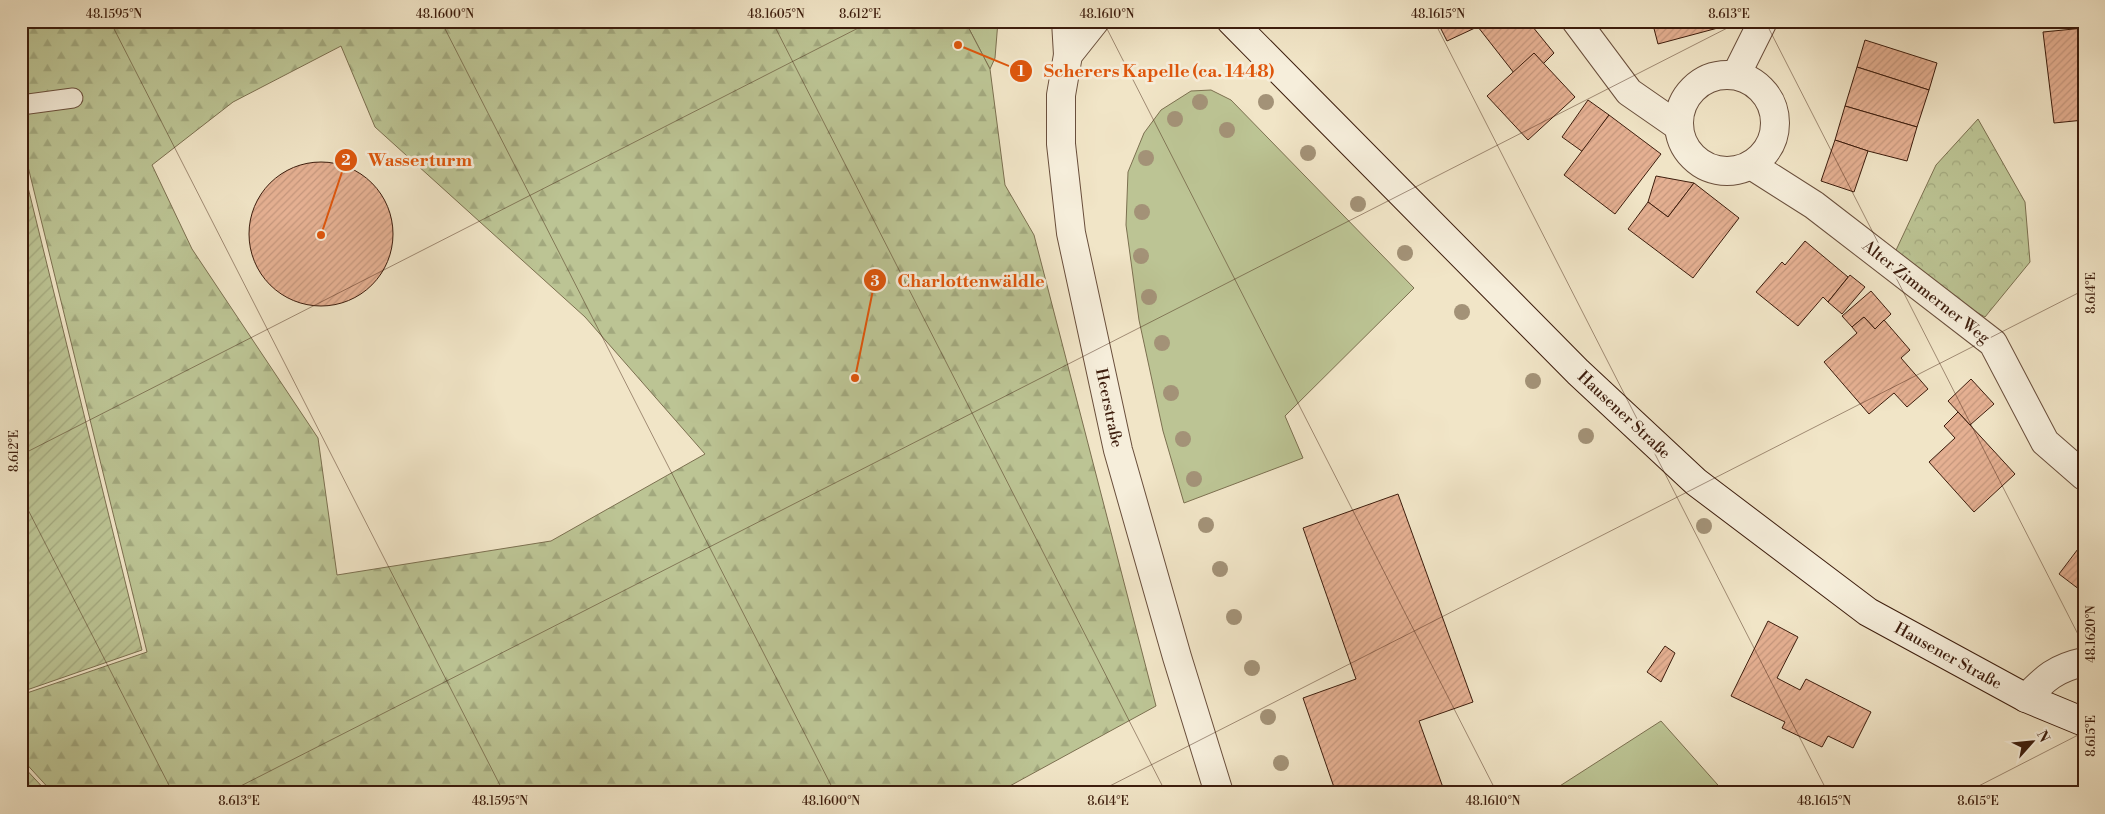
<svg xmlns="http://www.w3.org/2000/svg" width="2105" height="814" font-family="'Libre Bodoni',serif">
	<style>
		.grass { fill: #bcc494; stroke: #7c7050 }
		.forest { fill: url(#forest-firs); stroke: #7c7050; fill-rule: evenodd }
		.park { fill: url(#park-crowns); stroke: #7c7050 }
		.garden { fill: url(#garden-furrows); stroke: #7c7050 }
		.building { fill: url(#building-hatch); stroke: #3d1d0d }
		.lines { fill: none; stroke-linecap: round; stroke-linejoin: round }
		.service-casing { stroke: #6a4f3c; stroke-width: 21 }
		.minor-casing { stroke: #6a4f3c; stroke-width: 30 }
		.secondary-casing { stroke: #3d1d0d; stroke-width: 30 }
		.service { stroke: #f6eedb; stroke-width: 19 }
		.minor { stroke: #f6eedb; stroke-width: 28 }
		.secondary { stroke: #f6eedb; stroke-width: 28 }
		.tree { fill: #a39277 }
		.ticks { fill: none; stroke: #3d1d0d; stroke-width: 1; stroke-opacity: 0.45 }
		.labels { text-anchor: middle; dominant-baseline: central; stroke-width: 5; stroke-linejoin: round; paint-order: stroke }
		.street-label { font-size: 16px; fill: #3d1d0d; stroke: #f6eedb }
		.leader { fill: none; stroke: #df560c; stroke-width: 2 }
		.callout-dot { fill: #df560c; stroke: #f6eedb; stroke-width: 2 }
		.mark-label { font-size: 15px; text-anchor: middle; font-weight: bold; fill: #fff }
		.callout-label { font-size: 18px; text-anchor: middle; font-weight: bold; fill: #df560c; stroke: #f6eedb; stroke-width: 5; stroke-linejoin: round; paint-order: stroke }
		.neatline { fill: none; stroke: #3d1d0d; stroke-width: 2 }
		.ticks-label { font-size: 12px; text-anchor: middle; fill: #3d1d0d }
	</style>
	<defs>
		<pattern id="forest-firs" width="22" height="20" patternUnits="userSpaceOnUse" patternTransform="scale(1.25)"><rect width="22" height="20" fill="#bcc494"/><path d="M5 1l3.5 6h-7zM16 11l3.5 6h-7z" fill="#a2a87e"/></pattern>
		<pattern id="park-crowns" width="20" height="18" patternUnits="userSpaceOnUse" patternTransform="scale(1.25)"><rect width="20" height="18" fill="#bcc494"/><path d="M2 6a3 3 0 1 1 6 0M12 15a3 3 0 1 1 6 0" fill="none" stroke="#a2a87e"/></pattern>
		<pattern id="garden-furrows" width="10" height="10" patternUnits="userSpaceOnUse" patternTransform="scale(1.25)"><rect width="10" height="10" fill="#bcc494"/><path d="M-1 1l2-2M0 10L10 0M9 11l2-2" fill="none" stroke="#a2a87e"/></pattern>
		<pattern id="building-hatch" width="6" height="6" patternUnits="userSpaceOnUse" patternTransform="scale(1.25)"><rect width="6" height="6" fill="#e5b092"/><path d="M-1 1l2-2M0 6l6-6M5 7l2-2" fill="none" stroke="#c5977d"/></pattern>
	</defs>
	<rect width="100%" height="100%" fill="#f1e5c7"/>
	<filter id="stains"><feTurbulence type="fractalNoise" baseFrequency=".004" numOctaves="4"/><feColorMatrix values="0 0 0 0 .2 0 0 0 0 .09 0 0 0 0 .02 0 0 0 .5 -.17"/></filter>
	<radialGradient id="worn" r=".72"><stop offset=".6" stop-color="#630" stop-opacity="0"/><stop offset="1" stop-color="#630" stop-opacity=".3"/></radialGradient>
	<g class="grass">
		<polygon points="965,21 998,21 995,58 990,69"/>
		<polygon points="1211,90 1231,100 1414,288 1285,416 1303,458 1184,503 1163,431 1139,320 1126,225 1128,172 1144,133 1161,110 1191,91"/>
		<polygon points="1661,721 1725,793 1548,793 1552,791"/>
	</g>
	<path class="forest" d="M21,21H965L990,69L1005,185L1034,235L1156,706L997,793H53L21,758V695L147,652L21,138ZM341,46L375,127L585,317L705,454L551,541L337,575L318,438L192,249L152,165L233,102Z"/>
	<polygon class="park" points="1978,119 2025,202 2030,262 1985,317 1890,263 1936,165"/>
	<g class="garden">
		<polygon points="21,159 142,650 21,692"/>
		<polygon points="21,764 48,793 21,793"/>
	</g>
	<g class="building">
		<polygon points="1437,21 1490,21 1447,41"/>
		<polygon points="1490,21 1528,21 1554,53 1543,64 1534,53 1514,73 1478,27"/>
		<polygon points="1652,21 1728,21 1729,25 1658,44"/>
		<polygon points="2084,28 2084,120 2054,123 2043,32"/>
		<polygon points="1865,40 1937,63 1929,90 1857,67"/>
		<polygon points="1534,53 1575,97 1528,140 1487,96"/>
		<polygon points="1857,67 1929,90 1917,127 1845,106"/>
		<polygon points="1588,100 1609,115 1583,152 1562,137"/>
		<polygon points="1845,106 1917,127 1907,161 1868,151 1835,140"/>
		<polygon points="1609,115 1661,154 1615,214 1564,175"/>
		<polygon points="1835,140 1868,151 1854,192 1821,181"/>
		<circle cx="321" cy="234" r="72"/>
		<polygon points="1656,176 1694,183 1668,217 1648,202"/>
		<polygon points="1694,183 1739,218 1693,278 1628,229 1648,202 1668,217"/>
		<polygon points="1805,241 1848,277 1828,302 1823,297 1798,326 1756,292 1782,262 1785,265"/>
		<polygon points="1850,275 1865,287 1842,314 1828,302"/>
		<polygon points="1871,291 1891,314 1875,329 1864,317 1852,327 1842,316"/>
		<polygon points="1864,317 1875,329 1884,320 1910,350 1901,358 1928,389 1907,407 1894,393 1869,414 1824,362 1857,333 1852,327"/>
		<polygon points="1971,379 1994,404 1970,425 1948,401"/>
		<polygon points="1958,412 2015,474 1974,512 1929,462 1955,438 1944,426"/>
		<polygon points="1398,494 1473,702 1419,721 1445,793 1336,793 1303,698 1356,679 1303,528"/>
		<polygon points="2084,541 2084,593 2059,574"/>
		<polygon points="1768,621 1798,637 1777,678 1800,690 1806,679 1871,712 1853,748 1828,736 1822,747 1782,728 1785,722 1731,696"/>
		<polygon points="1665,646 1675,653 1661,682 1647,672"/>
	</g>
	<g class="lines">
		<defs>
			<polyline id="service" points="21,105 73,98"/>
			<g id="minor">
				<polyline points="1066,21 1068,55"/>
				<polyline points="1095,21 1068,55 1061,95 1061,144 1071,233 1118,450 1177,657 1219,793"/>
				<polyline points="1576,21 1629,92 1678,126"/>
				<circle cx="1727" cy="123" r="48"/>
				<polyline points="1736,75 1763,21"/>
				<polyline points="1751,165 1814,205 1993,343 2045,442 2084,476"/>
				<path d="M2026,698C2045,678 2056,668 2084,662"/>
			</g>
			<polyline id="secondary" points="1231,21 1578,372 1696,482 1868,612 2026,698 2084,722"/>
		</defs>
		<use href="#service" class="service-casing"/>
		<use href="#minor" class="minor-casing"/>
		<use href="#secondary" class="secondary-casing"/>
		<use href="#service" class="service"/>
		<use href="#minor" class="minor"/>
		<use href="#secondary" class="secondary"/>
	</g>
	<g class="tree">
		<circle cx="1200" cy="102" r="8"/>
		<circle cx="1266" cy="102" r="8"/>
		<circle cx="1175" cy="119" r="8"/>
		<circle cx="1227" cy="130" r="8"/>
		<circle cx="1308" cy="153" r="8"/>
		<circle cx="1146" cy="158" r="8"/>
		<circle cx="1358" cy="204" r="8"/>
		<circle cx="1142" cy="212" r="8"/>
		<circle cx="1405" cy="253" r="8"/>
		<circle cx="1141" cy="256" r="8"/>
		<circle cx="1149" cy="297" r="8"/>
		<circle cx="1462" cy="312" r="8"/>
		<circle cx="1162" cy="343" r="8"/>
		<circle cx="1533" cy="381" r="8"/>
		<circle cx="1171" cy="393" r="8"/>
		<circle cx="1586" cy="436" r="8"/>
		<circle cx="1183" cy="439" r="8"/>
		<circle cx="1194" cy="479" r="8"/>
		<circle cx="1206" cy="525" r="8"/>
		<circle cx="1704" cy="526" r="8"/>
		<circle cx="1220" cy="569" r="8"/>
		<circle cx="1234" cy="617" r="8"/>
		<circle cx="1252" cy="668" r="8"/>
		<circle cx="1268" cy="717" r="8"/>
		<circle cx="1281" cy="763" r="8"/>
	</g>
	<path class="ticks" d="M110,21L504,793M441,21L835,793M772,21L1166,793M1103,21L1497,793M1434,21L1828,793M1765,21L2084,646M21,455L872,21M21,496L173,793M227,793L1741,21M1096,793L2084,290M1965,793L2084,732"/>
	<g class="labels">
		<g class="street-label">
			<text transform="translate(1926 292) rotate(38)">Alter Zimmerner Weg</text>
			<text transform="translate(1109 408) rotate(78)">Heerstraße</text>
			<text transform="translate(1624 415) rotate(43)">Hausener Straße</text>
			<text transform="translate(1948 656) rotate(29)">Hausener Straße</text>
		</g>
	</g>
	<path class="leader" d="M958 45L1021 71M321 235L346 160M855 378L875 280"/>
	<g class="callout-dot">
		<circle cx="958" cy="45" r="5"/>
		<circle cx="321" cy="235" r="5"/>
		<circle cx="855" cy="378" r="5"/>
		<circle cx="1021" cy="71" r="12"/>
		<circle cx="346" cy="160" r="12"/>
		<circle cx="875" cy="280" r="12"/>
	</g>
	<g class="mark-label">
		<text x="1021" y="76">1</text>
		<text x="346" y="165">2</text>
		<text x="875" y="286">3</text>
	</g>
	<g class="callout-label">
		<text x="1159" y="77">Scherers Kapelle (ca. 1448)</text>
		<text x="420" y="166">Wasserturm</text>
		<text x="971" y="287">Charlottenwäldle</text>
	</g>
	<rect width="2105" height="814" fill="none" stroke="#f1e5c7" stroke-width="55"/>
	<g transform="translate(2032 742) rotate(63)" stroke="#f6eedb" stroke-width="4" paint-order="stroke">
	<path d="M0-4L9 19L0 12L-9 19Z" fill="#3d1d0d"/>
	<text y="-8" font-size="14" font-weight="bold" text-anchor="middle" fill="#3d1d0d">N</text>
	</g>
	<rect x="28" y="28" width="2050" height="758" class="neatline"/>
	<g class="ticks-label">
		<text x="114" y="18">48.1595°N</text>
		<text x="445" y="18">48.1600°N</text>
		<text x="776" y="18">48.1605°N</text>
		<text x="860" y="18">8.612°E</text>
		<text x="1107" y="18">48.1610°N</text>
		<text x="1438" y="18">48.1615°N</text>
		<text x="1729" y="18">8.613°E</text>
		<text transform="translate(2091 293) rotate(-90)" y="4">8.614°E</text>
		<text transform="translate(14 451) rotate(-90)" y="4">8.612°E</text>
		<text transform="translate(2091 634) rotate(-90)" y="4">48.1620°N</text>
		<text transform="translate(2091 736) rotate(-90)" y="4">8.615°E</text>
		<text x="239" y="805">8.613°E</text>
		<text x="500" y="805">48.1595°N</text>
		<text x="831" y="805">48.1600°N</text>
		<text x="1108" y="805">8.614°E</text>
		<text x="1493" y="805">48.1610°N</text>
		<text x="1824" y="805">48.1615°N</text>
		<text x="1978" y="805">8.615°E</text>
	</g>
	<rect width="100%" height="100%" filter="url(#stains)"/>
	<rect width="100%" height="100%" fill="url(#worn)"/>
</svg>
